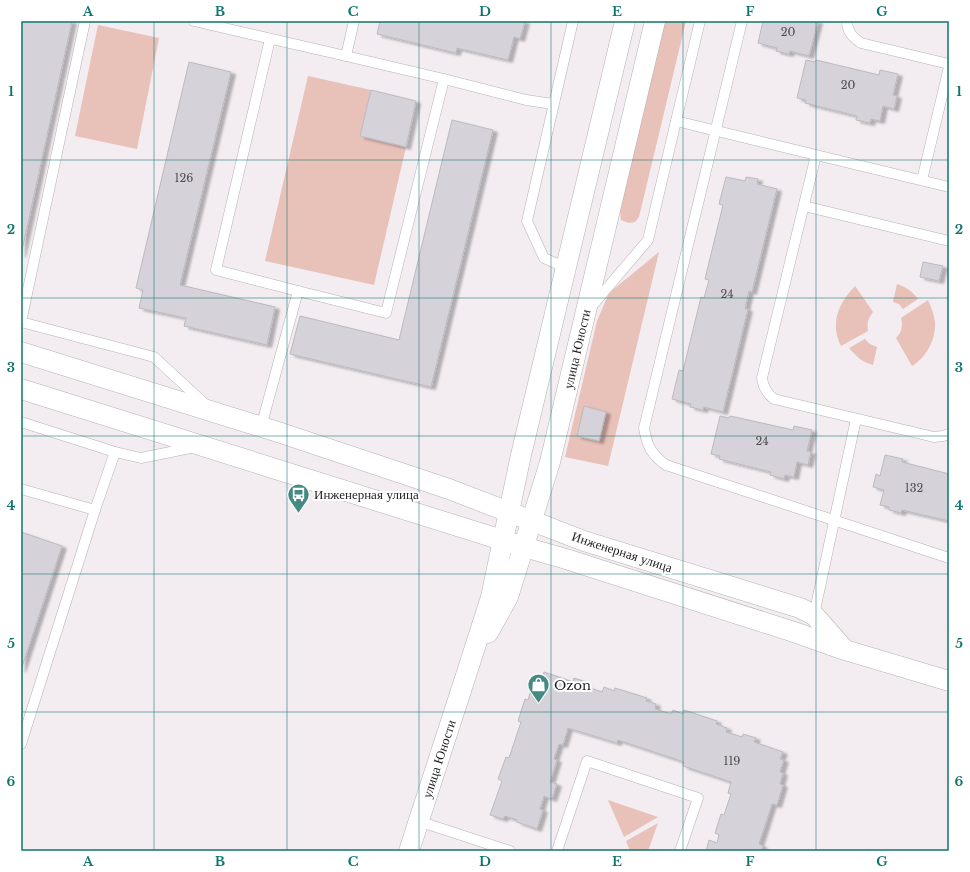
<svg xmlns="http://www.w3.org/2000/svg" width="970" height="872" font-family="'Libre Baskerville',serif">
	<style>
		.green { fill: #e8c1b9 }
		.building { fill: #d5d2d9; stroke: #bcb9c0; filter: url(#shadow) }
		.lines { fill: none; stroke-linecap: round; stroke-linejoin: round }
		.service-casing { stroke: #b7b1b5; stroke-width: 11 }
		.minor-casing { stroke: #b7b1b5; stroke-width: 21 }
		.service { stroke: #fff; stroke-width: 10 }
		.minor { stroke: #fff; stroke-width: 20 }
		.grid { fill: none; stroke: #0f766e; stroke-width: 1; stroke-opacity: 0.55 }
		.labels { text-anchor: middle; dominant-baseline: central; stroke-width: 4; stroke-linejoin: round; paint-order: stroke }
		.number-label { font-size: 11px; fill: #4e4b4e }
		.street-label { font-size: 13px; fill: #211e20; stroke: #fff }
		.poi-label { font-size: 13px; fill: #211e20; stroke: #fff; text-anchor: start }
		.neatline { fill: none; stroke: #0f766e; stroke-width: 1.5 }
		.grid-label { font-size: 13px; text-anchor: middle; font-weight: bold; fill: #0f766e }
	</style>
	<defs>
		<filter id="shadow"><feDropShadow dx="4.5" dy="2.5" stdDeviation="1" flood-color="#0004"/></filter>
	</defs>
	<rect width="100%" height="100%" fill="#f3ecf1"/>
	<g class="green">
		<polygon points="665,21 686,21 639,217 635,222 629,223 621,220 620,210"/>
		<polygon points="98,25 159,38 137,149 75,136"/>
		<polygon points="308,76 371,90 360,136 406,147 374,285 265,261"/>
		<polygon points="659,252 608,466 565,457 597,321 609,293"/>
		<path d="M897,284C906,287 912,291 918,299L903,309L899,304L893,302Z"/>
		<path d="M855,286L873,312C868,318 867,323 868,331L841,346C830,323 838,304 855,286Z"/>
		<path d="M928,300C931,307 934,314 935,322C936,339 927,357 912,366L896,338C902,332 903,326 901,318Z"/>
		<path d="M865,339L870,344L877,347L873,365C862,362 856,356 849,348Z"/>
		<polygon points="608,800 658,817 624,837"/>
		<polygon points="658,823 648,851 630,851 626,841"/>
	</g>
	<g class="building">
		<polygon points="21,21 72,21 21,255"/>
		<polygon points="380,21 525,21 520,39 514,37 508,60 457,48 456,53 377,34"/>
		<polygon points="763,21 818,21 809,56 790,51 789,54 776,51 777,48 758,43"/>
		<polygon points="806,60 815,62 816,60 879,75 880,70 898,74 893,95 897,96 894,109 883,106 880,121 871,119 870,123 856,120 857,116 805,103 806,100 797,98"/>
		<polygon points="189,62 231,72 180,285 275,307 267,345 184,326 186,318 139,308 143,290 136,288"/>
		<polygon points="371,90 416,101 406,147 360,136"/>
		<polygon points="452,120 493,130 431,387 290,354 300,316 399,340"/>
		<polygon points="726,177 745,181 746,177 758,179 757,184 777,189 752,292 749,291 745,309 748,309 723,412 704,407 703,410 690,407 691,404 672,399 679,370 683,371 701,297 704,298 709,280 705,279 723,205 719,204"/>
		<polygon points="923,262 943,266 939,281 920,277"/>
		<polygon points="584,406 606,412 599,441 577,436"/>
		<polygon points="720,416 729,418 730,416 793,430 794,426 812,430 807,451 811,452 808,465 797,462 794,477 785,475 784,479 770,475 771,472 719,459 720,456 711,454"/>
		<polygon points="885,455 903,459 902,462 949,474 949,521 902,510 901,513 889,510 889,507 880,505 884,490 873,487 876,474 880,476"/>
		<polygon points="21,532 62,546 21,670"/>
		<polygon points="544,672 573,682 574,678 586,682 584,686 602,692 604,687 614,691 615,688 647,698 646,701 656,704 655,709 671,714 673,710 683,714 684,710 717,721 716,724 727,728 726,732 742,737 743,734 756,738 754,742 783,752 780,759 784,760 780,772 783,773 780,784 783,785 777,805 772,804 759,844 763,846 761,851 706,851 709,840 717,843 719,835 715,833 721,814 724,815 731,794 728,793 731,782 683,766 684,762 618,740 617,743 568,728 563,745 559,744 554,759 557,760 550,782 557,784 552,799 544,796 540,809 543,810 537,829 517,822 517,820 505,816 503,819 490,815 502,781 498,779 506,757 509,758 521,722 518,721 525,699 528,700 531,690 534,691 538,680 542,681"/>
	</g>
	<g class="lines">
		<defs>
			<g id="service">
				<polyline points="85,21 21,322 154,357 206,405"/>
				<polyline points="194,21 346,56"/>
				<polyline points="354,21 346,56 444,79 526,100 553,104"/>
				<path d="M742,21L644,428C647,446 651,454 666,465L949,558"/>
				<path d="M847,21C847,31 852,37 861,43L949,64"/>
				<polyline points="270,39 216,270 298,291"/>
				<path d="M676,121L816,155L762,378C763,387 766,393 774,399L934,437L943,436L949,434"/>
				<polyline points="816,155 949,187"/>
				<polyline points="922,180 949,67"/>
				<polyline points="804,206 949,241"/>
				<polyline points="566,268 544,258 527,221 573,21"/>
				<polyline points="591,307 648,240 676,121 700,21"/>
				<polyline points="21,422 115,452 141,458 195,447"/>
				<polyline points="261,427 298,291 386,313 444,79"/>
				<polyline points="21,489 95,510"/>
				<polyline points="814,615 856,419"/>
				<polyline points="21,744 95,510 115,452"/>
				<polyline points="418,821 510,851"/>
				<polyline points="557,851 587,761 698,798 680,851"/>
			</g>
			<g id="minor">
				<polyline points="21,352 281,433 449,489 584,541 800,608 814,615 843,648"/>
				<polyline points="21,389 524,547 566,559 794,632 845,650 949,681"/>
				<polyline points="488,633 508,597 550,462 655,21"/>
				<polyline points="409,851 469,666 491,597 521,455 625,21"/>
			</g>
		</defs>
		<use href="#service" class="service-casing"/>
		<use href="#minor" class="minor-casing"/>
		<use href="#service" class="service"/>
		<use href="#minor" class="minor"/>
	</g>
	<path class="grid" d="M154,21V851M287,21V851M419,21V851M551,21V851M683,21V851M816,21V851M21,160H949M21,298H949M21,436H949M21,574H949M21,712H949"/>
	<defs>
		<symbol id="bus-pin" viewBox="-11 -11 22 30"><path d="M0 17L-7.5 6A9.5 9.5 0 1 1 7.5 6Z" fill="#448a82" stroke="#fff"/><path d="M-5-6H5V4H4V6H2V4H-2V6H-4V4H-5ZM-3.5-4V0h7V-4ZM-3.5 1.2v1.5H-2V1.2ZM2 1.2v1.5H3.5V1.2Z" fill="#fff"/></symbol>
		<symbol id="shop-pin" viewBox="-11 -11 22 30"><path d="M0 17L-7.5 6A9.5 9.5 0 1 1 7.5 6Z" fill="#448a82" stroke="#fff"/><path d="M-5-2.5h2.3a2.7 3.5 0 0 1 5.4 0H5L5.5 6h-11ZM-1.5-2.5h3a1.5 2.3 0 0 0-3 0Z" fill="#fff"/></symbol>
	</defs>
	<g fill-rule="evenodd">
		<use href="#bus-pin" x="286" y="482" width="25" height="34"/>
		<use href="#shop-pin" x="526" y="672" width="25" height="34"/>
	</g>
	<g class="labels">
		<g class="number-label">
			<text x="788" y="32">20</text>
			<text x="848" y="85">20</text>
			<text x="184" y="178">126</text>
			<text x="727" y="294">24</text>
			<text x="762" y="441">24</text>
			<text x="914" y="488">132</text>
			<text x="732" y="761">119</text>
		</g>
		<g class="street-label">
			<text transform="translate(577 349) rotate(-77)">улица Юности</text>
			<text transform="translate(622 552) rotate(18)">Инженерная улица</text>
			<text transform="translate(439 759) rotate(-72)">улица Юности</text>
		</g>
		<g class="poi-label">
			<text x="314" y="494">Инженерная улица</text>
			<text x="554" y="685">Ozon</text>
		</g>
	</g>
	<rect width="970" height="872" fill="none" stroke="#ffffff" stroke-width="44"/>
	<rect x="22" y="22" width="926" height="828" class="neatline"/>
	<g class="grid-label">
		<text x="88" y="16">A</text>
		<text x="220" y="16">B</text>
		<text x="353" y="16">C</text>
		<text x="485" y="16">D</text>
		<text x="617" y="16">E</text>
		<text x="750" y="16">F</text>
		<text x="882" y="16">G</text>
		<text x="11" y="96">1</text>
		<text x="959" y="96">1</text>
		<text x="11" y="234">2</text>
		<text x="959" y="234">2</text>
		<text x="11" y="372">3</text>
		<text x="959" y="372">3</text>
		<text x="11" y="510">4</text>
		<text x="959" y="510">4</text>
		<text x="11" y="648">5</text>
		<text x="959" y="648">5</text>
		<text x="11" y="786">6</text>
		<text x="959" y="786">6</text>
		<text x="88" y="866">A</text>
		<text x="220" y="866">B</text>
		<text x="353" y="866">C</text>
		<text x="485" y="866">D</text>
		<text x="617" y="866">E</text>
		<text x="750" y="866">F</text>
		<text x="882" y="866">G</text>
	</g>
</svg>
